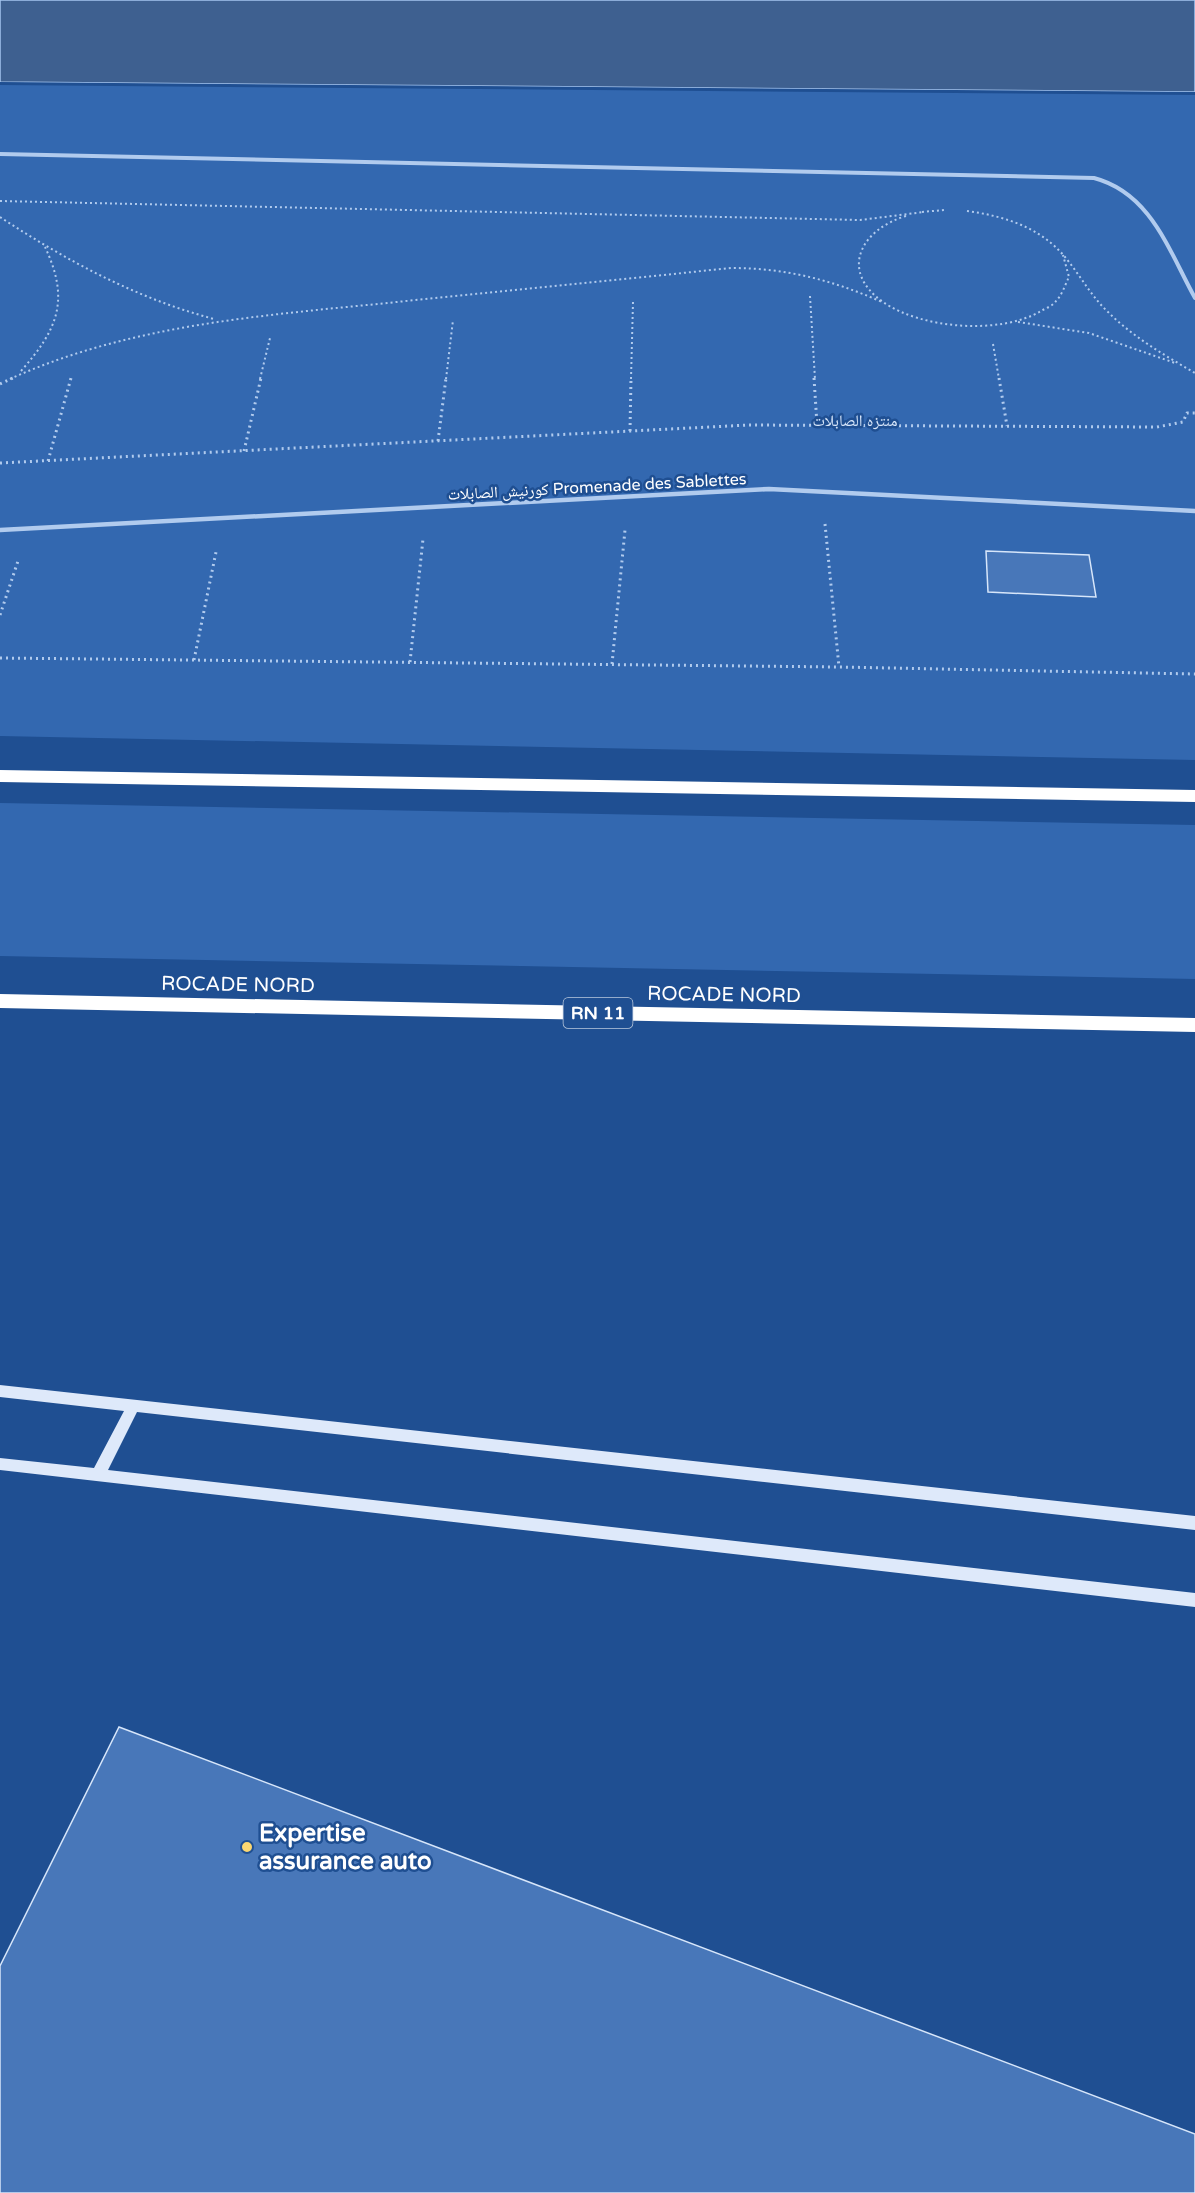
<svg xmlns="http://www.w3.org/2000/svg" width="1195" height="2193" font-family="'Varela Round','Noto Naskh Arabic',sans-serif">
	<style>
		.green { fill: #3368b0 }
		.water { fill: #3e6090; stroke: #a5c5ef; stroke-width: 1.5 }
		.pier { fill: #1f4f92 }
		.building { fill: #4877b9; stroke: #d7e6fa; stroke-width: 1.5 }
		.lines { fill: none; stroke-linecap: round; stroke-linejoin: round }
		.path-far1 { stroke: #b1cbee; stroke-width: 2; stroke-dasharray: 2 3; stroke-linecap: butt }
		.path { stroke: #b1cbee; stroke-width: 3; stroke-dasharray: 2 4; stroke-linecap: butt }
		.street-far1 { stroke: #b1cbee; stroke-width: 4 }
		.street { stroke: #b1cbee; stroke-width: 4.5 }
		.secondary { fill: #dee9fa; fill-rule: evenodd }
		.highway { fill: #fff; fill-rule: evenodd }
		.poi-dot { fill: #fbd772; stroke: #1f4f92; stroke-width: 2 }
		.labels { text-anchor: middle; dominant-baseline: central; stroke-width: 5; stroke-linejoin: round; paint-order: stroke }
		.far-park-label { font-size: 16px; fill: #d7e6fa; stroke: #1f4f92 }
		.far-street-label { font-size: 16px; fill: #fff; stroke: #1f4f92 }
		.shield { fill: #1f4f92; stroke: #bccade; stroke-width: 1.5 }
		.shield-label { font-size: 18px; font-weight: bold; fill: #fff }
		.street-label { font-size: 20px; fill: #fff; stroke: #1f4f92 }
		.near-poi-label { font-size: 24px; font-weight: bold; fill: #fff; stroke: #1f4f92; text-anchor: start }
	</style>
	<rect width="100%" height="100%" fill="#1f4f92"/>
	<g class="green">
		<polygon points="0,82 1195,92 1195,760 0,736"/>
		<polygon points="0,803 1195,825 1195,979 0,956"/>
	</g>
	<polygon class="water" points="0,0 1195,0 1195,92 0,82"/>
	<polygon class="pier" points="0,82 1195,92 1195,95 0,85"/>
	<g class="building">
		<polygon points="986,551 1089,555 1096,597 988,592"/>
		<polygon points="119,1727 1195,2134 1195,2193 0,2193 0,1966"/>
	</g>
	<g class="lines">
		<g class="path-far1">
			<polyline points="0,201 860,220 924,212"/>
			<path d="M967,211C1004,216 1040,227 1065,257C1080,275 1091,296 1108,312C1133,337 1164,355 1195,373"/>
			<polyline points="922,212 944,210"/>
			<path d="M906,216C862,229 838,270 883,302C922,329 1000,335 1041,311C1046,308 1053,306 1056,301C1062,295 1065,285 1069,277L1063,255"/>
			<path d="M0,217C67,261 136,298 214,319"/>
			<polyline points="810,296 815,379"/>
			<polyline points="1018,322 1089,333 1175,363"/>
			<polyline points="993,344 999,379"/>
			<path d="M21,371C58,329 70,300 45,247"/>
			<path d="M10,379C129,325 258,316 387,303C502,291 616,280 731,268C786,268 832,280 882,302"/>
			<polyline points="260,379 270,338"/>
			<polyline points="446,379 453,320"/>
			<polyline points="631,379 633,302"/>
		</g>
		<g class="path">
			<polyline points="814,378 817,425"/>
			<polyline points="999,378 1007,426"/>
			<polyline points="0,384 13,378"/>
			<polyline points="630,431 631,378"/>
			<polyline points="438,441 446,378"/>
			<polyline points="244,451 261,378"/>
			<polyline points="48,461 71,378"/>
			<polyline points="0,463 749,425 1157,427 1183,422 1187,413 1195,413"/>
			<polyline points="825,524 839,667"/>
			<polyline points="0,615 18,561"/>
			<polyline points="0,658 839,667 1195,674"/>
			<polyline points="194,660 216,552"/>
			<polyline points="410,662 423,539"/>
			<polyline points="612,664 625,530"/>
		</g>
		<path class="street-far1" d="M0,154L1094,178C1151,193 1169,251 1195,298"/>
		<polyline class="street" points="0,530 769,489 1195,511"/>
		<polygon class="secondary" points="0,1385 1195,1516 1195,1530 137,1412 108,1470 1195,1593 1195,1607 0,1470 0,1458 94,1468 124,1411 0,1397"/>
		<g class="highway">
			<polygon points="0,770 1195,790 1195,802 0,782"/>
			<polygon points="0,994 1195,1018 1195,1032 0,1008"/>
		</g>
	</g>
	<circle class="poi-dot" cx="247" cy="1847" r="6"/>
	<g class="labels">
		<g class="far-park-label">
			<text x="855" y="421">منتزه الصابلات</text>
		</g>
		<g class="far-street-label">
			<text transform="translate(597 487) rotate(-3)">كورنيش الصابلات Promenade des Sablettes</text>
		</g>
		<rect class="shield" x="563.5" y="998" width="69" height="30" rx="4.5"/>
		<g class="shield-label">
			<text x="598" y="1013">RN 11</text>
		</g>
		<g class="street-label">
			<text transform="translate(238 985) rotate(1)">ROCADE NORD</text>
			<text transform="translate(724 995) rotate(1)">ROCADE NORD</text>
		</g>
		<g class="near-poi-label">
			<text x="259" y="1833">Expertise<tspan x="259" dy="28">assurance auto</tspan></text>
		</g>
	</g>
</svg>
